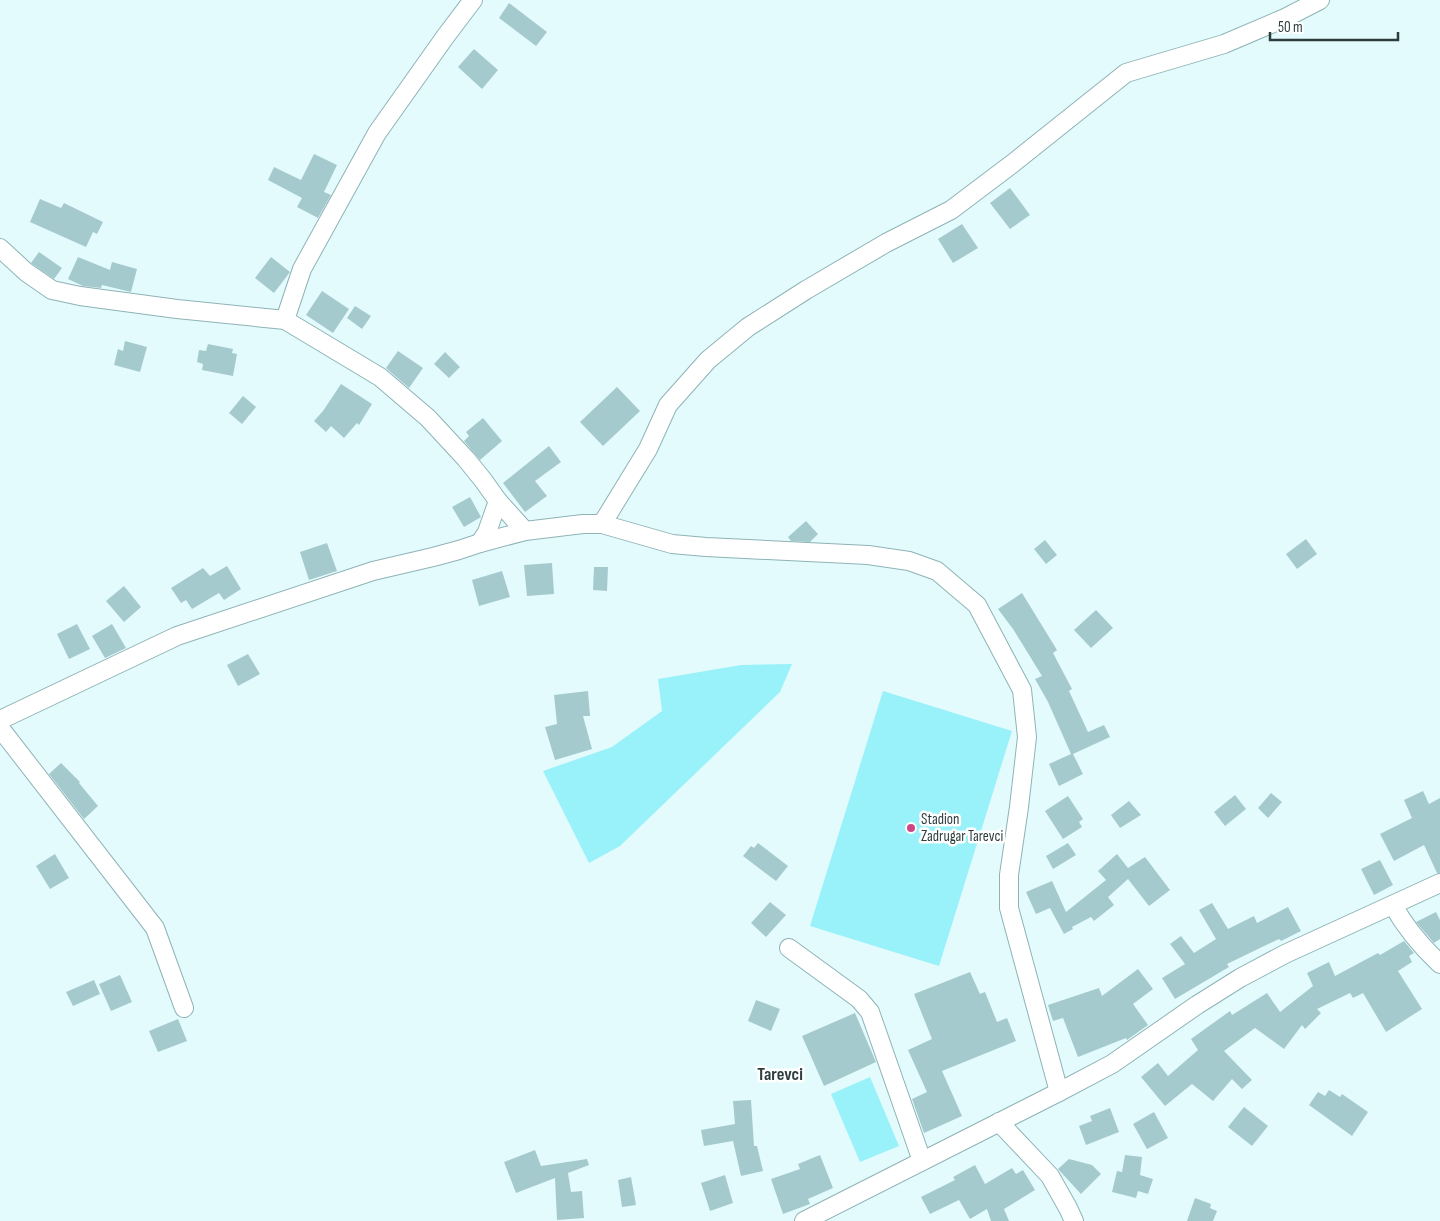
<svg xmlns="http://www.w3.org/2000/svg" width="1440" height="1221" font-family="'Sofia Sans Condensed',sans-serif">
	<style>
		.green { fill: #99f1f9 }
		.building { fill: #a5cace }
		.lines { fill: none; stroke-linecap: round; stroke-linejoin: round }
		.minor-casing { stroke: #8eb3b6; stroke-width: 20 }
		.minor { stroke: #fff; stroke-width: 18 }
		.poi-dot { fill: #cc4688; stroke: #fff; stroke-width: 2 }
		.labels { text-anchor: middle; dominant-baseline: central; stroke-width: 5; stroke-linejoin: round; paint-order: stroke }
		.poi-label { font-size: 15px; fill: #2d3d3e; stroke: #fff; text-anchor: start }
		.quarter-label { font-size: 18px; font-weight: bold; fill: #2d3d3e; stroke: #fff }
	</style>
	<rect width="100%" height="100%" fill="#e4fbfd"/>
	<g class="green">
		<polygon points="792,664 780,692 620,846 589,863 543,771 612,747 662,711 658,679 741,665"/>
		<polygon points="883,691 1012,731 939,966 810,926"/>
		<polygon points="870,1077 899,1146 860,1162 831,1094"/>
	</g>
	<g class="building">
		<polygon points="509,3 547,32 536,46 499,18"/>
		<polygon points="474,49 498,70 482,89 458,67"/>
		<polygon points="314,154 337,165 324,192 331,195 318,218 297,207 302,198 268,180 274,167 301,180"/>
		<polygon points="1010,188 1030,215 1010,229 990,203"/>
		<polygon points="40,199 61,208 64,203 103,222 97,234 93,232 86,247 30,222"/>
		<polygon points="962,224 978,248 953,263 938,239"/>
		<polygon points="39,252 62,268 54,279 31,263"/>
		<polygon points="78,257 110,270 112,262 137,269 131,292 102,285 101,288 83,286 68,279"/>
		<polygon points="271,257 290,272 274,293 255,278"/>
		<polygon points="322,291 349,309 333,333 306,315"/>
		<polygon points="355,306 371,316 362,329 347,318"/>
		<polygon points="125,341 147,347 140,372 114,365 118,349 123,351"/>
		<polygon points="208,344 233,349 232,353 237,354 233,376 202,370 203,364 197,362 199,350 206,351"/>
		<polygon points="398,351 423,368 409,388 386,368"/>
		<polygon points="445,352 460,367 449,378 434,364"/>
		<polygon points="341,384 372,404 359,425 357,423 344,438 331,426 326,432 314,421 323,411"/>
		<polygon points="617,387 640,411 603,446 580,422"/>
		<polygon points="243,396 256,407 242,424 229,413"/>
		<polygon points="483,418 502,441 480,460 464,441 469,436 466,432"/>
		<polygon points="549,446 561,462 535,481 547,496 525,512 503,483"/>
		<polygon points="470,497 481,517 464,527 452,507"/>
		<polygon points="806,521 818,534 810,542 791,541 788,537"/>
		<polygon points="1306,539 1317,554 1297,569 1286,554"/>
		<polygon points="1045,540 1057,555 1046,564 1034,549"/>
		<polygon points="327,543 337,571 309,580 300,552"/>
		<polygon points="552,563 554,594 527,596 524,565"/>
		<polygon points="227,566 241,589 224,600 219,593 192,609 186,600 181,603 171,588 203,568 210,576"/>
		<polygon points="594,567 608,567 607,591 593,590"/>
		<polygon points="502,571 510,597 479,606 472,580"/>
		<polygon points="124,586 141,607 124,622 106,601"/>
		<polygon points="1022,593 1057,650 1053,653 1072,689 1069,691 1088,732 1104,725 1110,737 1073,754 1083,774 1059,786 1049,764 1071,754 1048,702 1035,679 1042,676 1013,629 998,609"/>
		<polygon points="1096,610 1113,628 1091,648 1074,630"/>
		<polygon points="77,624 90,649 69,659 57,634"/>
		<polygon points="112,624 126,648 105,658 92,636"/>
		<polygon points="248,654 260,674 238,686 227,665"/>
		<polygon points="588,691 590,716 583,716 592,749 555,760 545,727 557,724 554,695"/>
		<polygon points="61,763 80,782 79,783 98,806 84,819 49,774"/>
		<polygon points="1423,791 1429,804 1440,798 1440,873 1437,873 1424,845 1394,861 1380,834 1412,818 1404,800"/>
		<polygon points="1271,793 1282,802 1268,818 1258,808"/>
		<polygon points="1235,795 1246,809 1225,826 1214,812"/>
		<polygon points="1068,796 1083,819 1079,822 1082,827 1063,839 1045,811"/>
		<polygon points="1129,801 1141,815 1120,828 1111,815"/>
		<polygon points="758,843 788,866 776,881 743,856 751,846 754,848"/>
		<polygon points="1068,843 1076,855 1053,869 1046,856"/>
		<polygon points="55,854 69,878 50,889 36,866"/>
		<polygon points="1117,854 1128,868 1145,857 1170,890 1149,906 1128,879 1108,897 1114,905 1094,921 1091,917 1072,927 1073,929 1064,934 1050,908 1036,914 1026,892 1052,881 1066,912 1106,880 1098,871"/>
		<polygon points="1380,860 1393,885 1374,895 1361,869"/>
		<polygon points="770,902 786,915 766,937 751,923"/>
		<polygon points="1212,903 1228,929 1254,916 1257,923 1288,907 1301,931 1281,941 1279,939 1227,964 1229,967 1175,999 1162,978 1185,964 1170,944 1181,936 1194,953 1216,939 1199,910"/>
		<polygon points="1436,912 1440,920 1440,939 1434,943 1416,922"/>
		<polygon points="1404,941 1414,953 1409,956 1412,962 1398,971 1422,1009 1386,1032 1363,993 1353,998 1350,993 1317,1009 1321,1013 1305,1029 1302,1025 1284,1049 1255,1028 1224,1051 1252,1080 1242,1089 1232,1079 1213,1101 1192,1084 1165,1106 1141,1077 1158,1063 1168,1076 1198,1050 1191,1039 1230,1011 1232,1015 1267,993 1280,1012 1313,986 1307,973 1329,962 1335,976 1378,953 1380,955"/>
		<polygon points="1138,969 1153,989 1133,1004 1148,1025 1127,1040 1126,1038 1078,1057 1063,1018 1053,1021 1048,1005 1099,988 1102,996"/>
		<polygon points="970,972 980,994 985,992 997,1022 1007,1018 1016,1041 942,1071 962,1116 924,1133 912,1099 927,1092 908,1050 932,1039 914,994"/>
		<polygon points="120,975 132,1002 111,1011 99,984"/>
		<polygon points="94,980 100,994 73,1006 66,992"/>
		<polygon points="756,1000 780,1009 771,1031 748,1021"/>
		<polygon points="855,1013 876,1062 824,1086 802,1036"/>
		<polygon points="178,1019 187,1041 158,1052 149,1031"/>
		<polygon points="1329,1090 1340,1097 1342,1094 1368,1112 1352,1136 1309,1105 1318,1092 1325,1096"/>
		<polygon points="751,1100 754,1146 757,1146 763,1171 741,1176 733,1141 704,1146 701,1130 735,1124 733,1101"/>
		<polygon points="1244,1107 1268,1126 1252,1146 1228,1127"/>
		<polygon points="1110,1108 1119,1132 1086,1145 1079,1126 1092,1121 1090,1116"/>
		<polygon points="1154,1112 1168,1138 1147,1149 1133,1124"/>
		<polygon points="535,1150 541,1166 587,1159 589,1165 568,1173 571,1192 582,1191 584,1218 557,1220 555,1178 516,1193 504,1162"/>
		<polygon points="820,1155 833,1188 808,1199 810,1204 783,1214 771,1179 800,1169 798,1164"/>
		<polygon points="1125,1155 1142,1157 1140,1175 1153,1179 1148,1194 1138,1191 1136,1198 1112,1192 1117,1171 1122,1172"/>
		<polygon points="1069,1159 1092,1165 1101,1174 1081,1194 1058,1169"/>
		<polygon points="975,1165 985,1184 1012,1168 1016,1174 1023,1170 1035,1190 1004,1209 1009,1221 991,1221 987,1209 970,1219 959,1200 930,1214 921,1197 955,1180 953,1177"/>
		<polygon points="725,1175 733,1203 710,1211 701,1183"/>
		<polygon points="631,1177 636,1205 622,1207 618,1180"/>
		<polygon points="1195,1198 1211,1204 1210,1208 1217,1211 1213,1221 1187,1221"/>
	</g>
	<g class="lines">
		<defs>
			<g id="minor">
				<polyline points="0,248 26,272 52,290 80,296 177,309 285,320 380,377 428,418 466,459 483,480 498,501 525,531 583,524 602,524 672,544 706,547 868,555 909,561 937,571 977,605 1022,690 1027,737 1019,807 1009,875 1009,908 1059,1092"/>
				<polyline points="285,320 302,269 377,133 445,37 473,0"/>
				<polyline points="602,524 648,449 668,405 708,360 748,327 806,290 886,243 951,210 1012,164 1126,73 1224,44 1285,18 1320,0"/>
				<polyline points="480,543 487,532 498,501"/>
				<polyline points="0,720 177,636 373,571 433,557 459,550 480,543 525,531"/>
				<polyline points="0,728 155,928 184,1008"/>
				<path d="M1393,905C1405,927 1422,947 1440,964"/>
				<polyline points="789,948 859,999 870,1012 922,1161"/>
				<polyline points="999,1122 1050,1176 1068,1208 1074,1221"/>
				<polyline points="804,1221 1059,1092 1112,1064 1197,1005 1240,978 1285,954 1440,883"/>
			</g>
		</defs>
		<use href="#minor" class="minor-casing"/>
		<use href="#minor" class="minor"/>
	</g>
	<circle class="poi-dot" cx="911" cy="828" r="5"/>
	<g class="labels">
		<g class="poi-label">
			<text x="921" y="819">Stadion<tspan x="921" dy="17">Zadrugar Tarevci</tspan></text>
		</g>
		<g class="quarter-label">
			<text x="780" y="1074">Tarevci</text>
		</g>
	</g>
	<path d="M1270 32v8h128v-8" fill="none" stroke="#2d3d3e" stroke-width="2.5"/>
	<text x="1278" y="32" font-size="15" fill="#2d3d3e" stroke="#ffffff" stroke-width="4" paint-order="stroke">50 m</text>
</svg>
